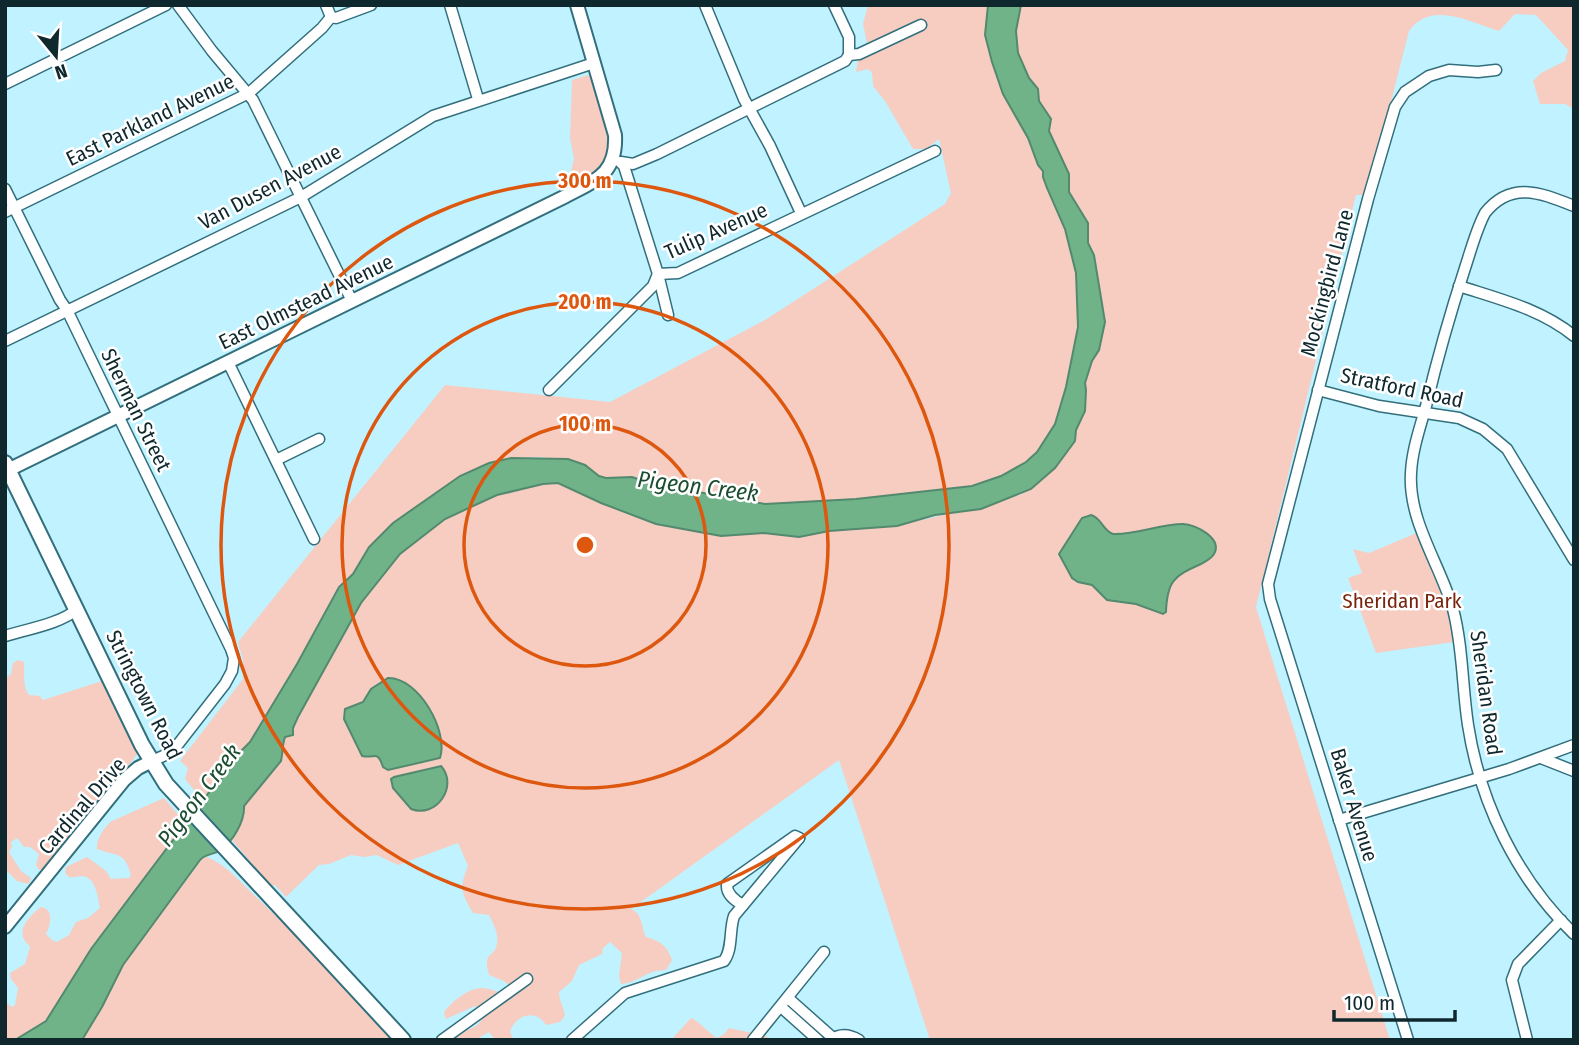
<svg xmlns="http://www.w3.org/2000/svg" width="1579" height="1045" font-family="'Fira Sans Condensed',sans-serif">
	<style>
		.green { fill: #f7cdc1 }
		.water { fill: #70b389; stroke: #53896e; stroke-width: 2 }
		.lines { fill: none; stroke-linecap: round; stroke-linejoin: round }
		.minor-casing { stroke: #326f7d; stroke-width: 13 }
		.tertiary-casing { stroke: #326f7d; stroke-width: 16 }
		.secondary-casing { stroke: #326f7d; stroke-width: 18 }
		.minor { stroke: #fff; stroke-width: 10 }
		.tertiary { stroke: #fff; stroke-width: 12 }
		.secondary { stroke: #fff; stroke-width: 14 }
		.ring { fill: none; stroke: #dd570e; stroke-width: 3.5 }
		.labels { text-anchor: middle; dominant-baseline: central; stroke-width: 5; stroke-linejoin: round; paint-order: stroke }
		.street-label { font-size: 21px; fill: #0f282e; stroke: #fff }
		.park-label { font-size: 21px; fill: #79250d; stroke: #fff }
		.water-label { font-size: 23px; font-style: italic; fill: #1b4e31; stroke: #fff }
		.centre { fill: #dd570e; stroke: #fff; stroke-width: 3.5 }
		.ring-label { font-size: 21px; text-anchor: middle; font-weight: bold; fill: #dd570e; stroke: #fff; stroke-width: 5; stroke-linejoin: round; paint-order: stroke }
	</style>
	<rect width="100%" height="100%" fill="#c1f2ff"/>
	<g class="green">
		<polygon points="868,5 988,5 992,62 1003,94 1028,138 1032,151 1043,171 1047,188 1065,229 1076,273 1078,327 1066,387 1055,424 1037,452 1026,462 1001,476 972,486 856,499 765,504 698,492 678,492 632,477 606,478 599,476 585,465 542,457 511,458 489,463 369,547 353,574 339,587 297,664 250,742 235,757 226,774 203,801 185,779 188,768 180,761 243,679 243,660 238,642 445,385 610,402 765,320 945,204 951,193 939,139 926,149 913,149 885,101 873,86 872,73 868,69 856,72 858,60 868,48 863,24"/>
		<path d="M1021,5H1574V109L1565,104H1540L1533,81L1541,73L1565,61L1568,50L1536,15L1515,14L1499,31C1470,22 1431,0 1409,31L1370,184L1365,195H1356L1256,607L1390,1040H930L839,760L631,909C643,914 641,926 646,937C660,941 667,945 672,960L666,970C645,970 641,982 621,984L619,976L622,953L610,942L603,948L602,954L579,965L572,981L559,992C559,1001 564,1007 565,1016L560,1022L546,1025C536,1008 515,1015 510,1032L514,1040H495L489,1032L475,1040H446C459,1029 481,1032 484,1013L475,1006L446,1019L444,1013C449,1003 469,988 481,988C489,988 501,993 509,995L512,988L504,981L489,975C482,950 495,959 497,943C499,934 493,923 489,915L473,913C461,892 459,888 468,866L458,843L398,865L377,855L364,857L351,855L329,864L319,865L286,897L275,885L271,886L231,839L244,815V806L281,749L286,736L293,728L327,661L361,603L400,554L445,519L497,495L543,484L558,483L601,503L656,524L721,536L764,533L799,537L829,531L923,520L1020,495L1042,480L1075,441L1076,430L1085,411L1086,390L1084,383L1092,361L1099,350L1102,333L1103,311L1094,255L1088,243V223L1069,192V174L1049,131L1051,119L1039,101L1038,89L1029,78L1018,53L1016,31Z"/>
		<polygon points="588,75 591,77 610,139 608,160 592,176 567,187 574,159 570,138 572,80"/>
		<polygon points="1419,532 1446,600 1454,642 1376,653 1348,578 1362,573 1353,549 1369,553"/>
		<path d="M18,660L24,662C25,674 22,685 29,695L40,696L43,700L102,681L138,753L51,867L39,870L36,865L39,854L30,847H24L17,838L11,842L12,847L9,852L21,871L31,878L29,884L17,881L5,869V679L11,674L13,663Z"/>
		<path d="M164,798L185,823L145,879L91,949L46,1021L15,1040H5V1002L12,1007L15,1005L18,988L11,979L10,973L25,964L30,947C28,944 24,941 23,937C19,926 33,913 41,907C54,909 51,924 46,934L52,940L57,942L69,935L76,922L88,918L100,908C98,898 96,877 82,876C78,876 74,878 69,877L65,873L66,867L87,857L106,871L111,879L129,878L131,875C124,850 117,857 97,849C96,839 104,827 112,821Z"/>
		<path d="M204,856C226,864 237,879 254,895C303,941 348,991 393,1040H82L102,1007L123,965Z"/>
		<path d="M691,1018C702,1023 707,1032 717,1038L724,1034L729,1028L766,1036L770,1040H671Z"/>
	</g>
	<g class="water">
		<path d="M988,5H1021L1016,31L1018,53L1029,78L1038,89L1039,101L1051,119L1049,131L1069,174V192L1088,223V243L1094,255L1105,322L1099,350L1092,361L1085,383L1086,390L1085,411L1076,430L1075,441L1055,468L1031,489L981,509L935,515L897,526L829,531L799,537L764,533L721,536L656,524L601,503L558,483L543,484L497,495L445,519L400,554L361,603L298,717L293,728V735L285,737C282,746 283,752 281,761L244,806C245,821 233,841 221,850C214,855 206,853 200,860L123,965L102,1007L82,1040H15L46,1021L91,949L213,787L226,774L235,757L250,742L297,664L339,587L353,574L369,547L393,523L460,476L489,463L511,458L568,459L585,465L599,476L606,478L632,477L678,492H698L765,504L856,499L972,486L1001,476L1026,462L1037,452L1055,424L1066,387L1078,327L1076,273L1065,229L1047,188L1043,177V171L1038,165L1028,138L1003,94L992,62L985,35Z"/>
		<path d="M1091,515C1102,518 1102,530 1113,534C1136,535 1160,524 1183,524C1196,524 1223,539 1214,554C1211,559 1206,561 1201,564C1174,576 1167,581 1166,612L1163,614L1136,604L1107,600L1092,585L1078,582L1072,578L1059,554L1082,518Z"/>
		<path d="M388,678C418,677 449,731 440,758L388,770L383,767C377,749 375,759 362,756L344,719L345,709L363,702L371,689Z"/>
		<path d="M441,766C459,786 436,819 411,809L393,788L391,779L394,777Z"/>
	</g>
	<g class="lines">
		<defs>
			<g id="minor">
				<polyline points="178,5 212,51 253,100 352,301"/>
				<polyline points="326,5 331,17"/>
				<polyline points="450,5 478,99"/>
				<polyline points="705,5 744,99 770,146 801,213"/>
				<polyline points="834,5 849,37 849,55"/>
				<polyline points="331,17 336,18 371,5"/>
				<polyline points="849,55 859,54 921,25"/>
				<polyline points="5,84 166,5"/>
				<polyline points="620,162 624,166 658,274 668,315"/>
				<polyline points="621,162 633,164 657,154 837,65 845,61 849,55"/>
				<polyline points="5,189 60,300 67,310 231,649 234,658 232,671 225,684 172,752 152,761"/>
				<path d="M1574,206C1541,193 1511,180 1485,213C1476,230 1471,250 1465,268C1450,314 1437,360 1426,406C1420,428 1412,450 1411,473C1408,521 1440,564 1453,609C1463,647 1462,686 1468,725C1480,803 1517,879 1574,934"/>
				<polyline points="5,212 249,93 322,28 331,17"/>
				<path d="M1459,286C1499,299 1541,309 1574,336"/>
				<polyline points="5,341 301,197 433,116 594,63"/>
				<polyline points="228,362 314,539"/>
				<polyline points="549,390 653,286 658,274 678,273 935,151"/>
				<polyline points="1318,390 1379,406 1459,418 1483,429 1507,449 1574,560"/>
				<polyline points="276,460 319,439"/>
				<path d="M5,636C24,630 63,623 77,609"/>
				<polyline points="1541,758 1574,771"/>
				<polyline points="1339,820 1509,769 1574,745"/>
				<path d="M743,905C734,900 726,894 727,884L795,836L799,838"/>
				<polyline points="788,998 833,1038"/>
				<polyline points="781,1007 818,1040"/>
				<polyline points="442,1040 527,979"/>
				<path d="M572,1040L625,993L724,961C733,949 729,930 734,916L799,838"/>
				<polyline points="753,1040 824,952"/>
				<path d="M831,1040C840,1033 849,1034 859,1040"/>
				<polyline points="1408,1040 1270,599 1268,584 1368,199 1395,107 1405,92 1429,76 1449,70 1478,72 1496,70"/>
				<polyline points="1527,1040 1512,980 1518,964 1561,920"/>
			</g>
			<g id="tertiary">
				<path d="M8,470L566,196C596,180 617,174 615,135L577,5"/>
				<polyline points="5,927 124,780 138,768 152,761"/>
			</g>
			<polyline id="secondary" points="5,463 142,745 166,784 403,1040"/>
		</defs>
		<use href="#minor" class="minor-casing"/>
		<use href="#tertiary" class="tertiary-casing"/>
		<use href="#secondary" class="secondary-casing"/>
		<use href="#minor" class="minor"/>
		<use href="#tertiary" class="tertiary"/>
		<use href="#secondary" class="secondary"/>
	</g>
	<g class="ring">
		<circle cx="585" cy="545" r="121"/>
		<circle cx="585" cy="545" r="243"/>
		<circle cx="585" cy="545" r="364"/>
	</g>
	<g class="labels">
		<g class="street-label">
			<text transform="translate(150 120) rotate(-26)">East Parkland Avenue</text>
			<text transform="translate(270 187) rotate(-28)">Van Dusen Avenue</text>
			<text transform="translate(716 231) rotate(-24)">Tulip Avenue</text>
			<text transform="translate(1327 283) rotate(-75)">Mockingbird Lane</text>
			<text transform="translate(306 302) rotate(-26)">East Olmstead Avenue</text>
			<text transform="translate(1402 388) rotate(12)">Stratford Road</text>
			<text transform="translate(136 410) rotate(64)">Sherman Street</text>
			<text transform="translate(1486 693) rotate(82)">Sheridan Road</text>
			<text transform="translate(144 695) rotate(63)">Stringtown Road</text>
			<text transform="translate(1354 805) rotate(73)">Baker Avenue</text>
			<text transform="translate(82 806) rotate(-49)">Cardinal Drive</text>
		</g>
		<g class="park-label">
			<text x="1402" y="601">Sheridan Park</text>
		</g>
		<g class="water-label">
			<text transform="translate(698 486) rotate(7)">Pigeon Creek</text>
			<text transform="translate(199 795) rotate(-53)">Pigeon Creek</text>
		</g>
	</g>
	<circle cx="585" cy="545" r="10" class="centre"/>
	<g class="ring-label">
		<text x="585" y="188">300 m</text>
		<text x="585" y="309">200 m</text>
		<text x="585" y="431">100 m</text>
	</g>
	<rect width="1579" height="1045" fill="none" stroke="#0f282e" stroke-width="14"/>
	<g transform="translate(56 56) rotate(162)" stroke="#ffffff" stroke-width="5" paint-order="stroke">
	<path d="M0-5L12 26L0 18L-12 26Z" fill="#0f282e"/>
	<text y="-10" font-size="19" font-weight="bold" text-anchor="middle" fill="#0f282e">N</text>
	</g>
	<path d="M1334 1010v10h121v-10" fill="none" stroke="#0f282e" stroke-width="3.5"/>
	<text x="1344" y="1010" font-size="21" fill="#0f282e" stroke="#ffffff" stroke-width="5" paint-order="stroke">100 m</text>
</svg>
